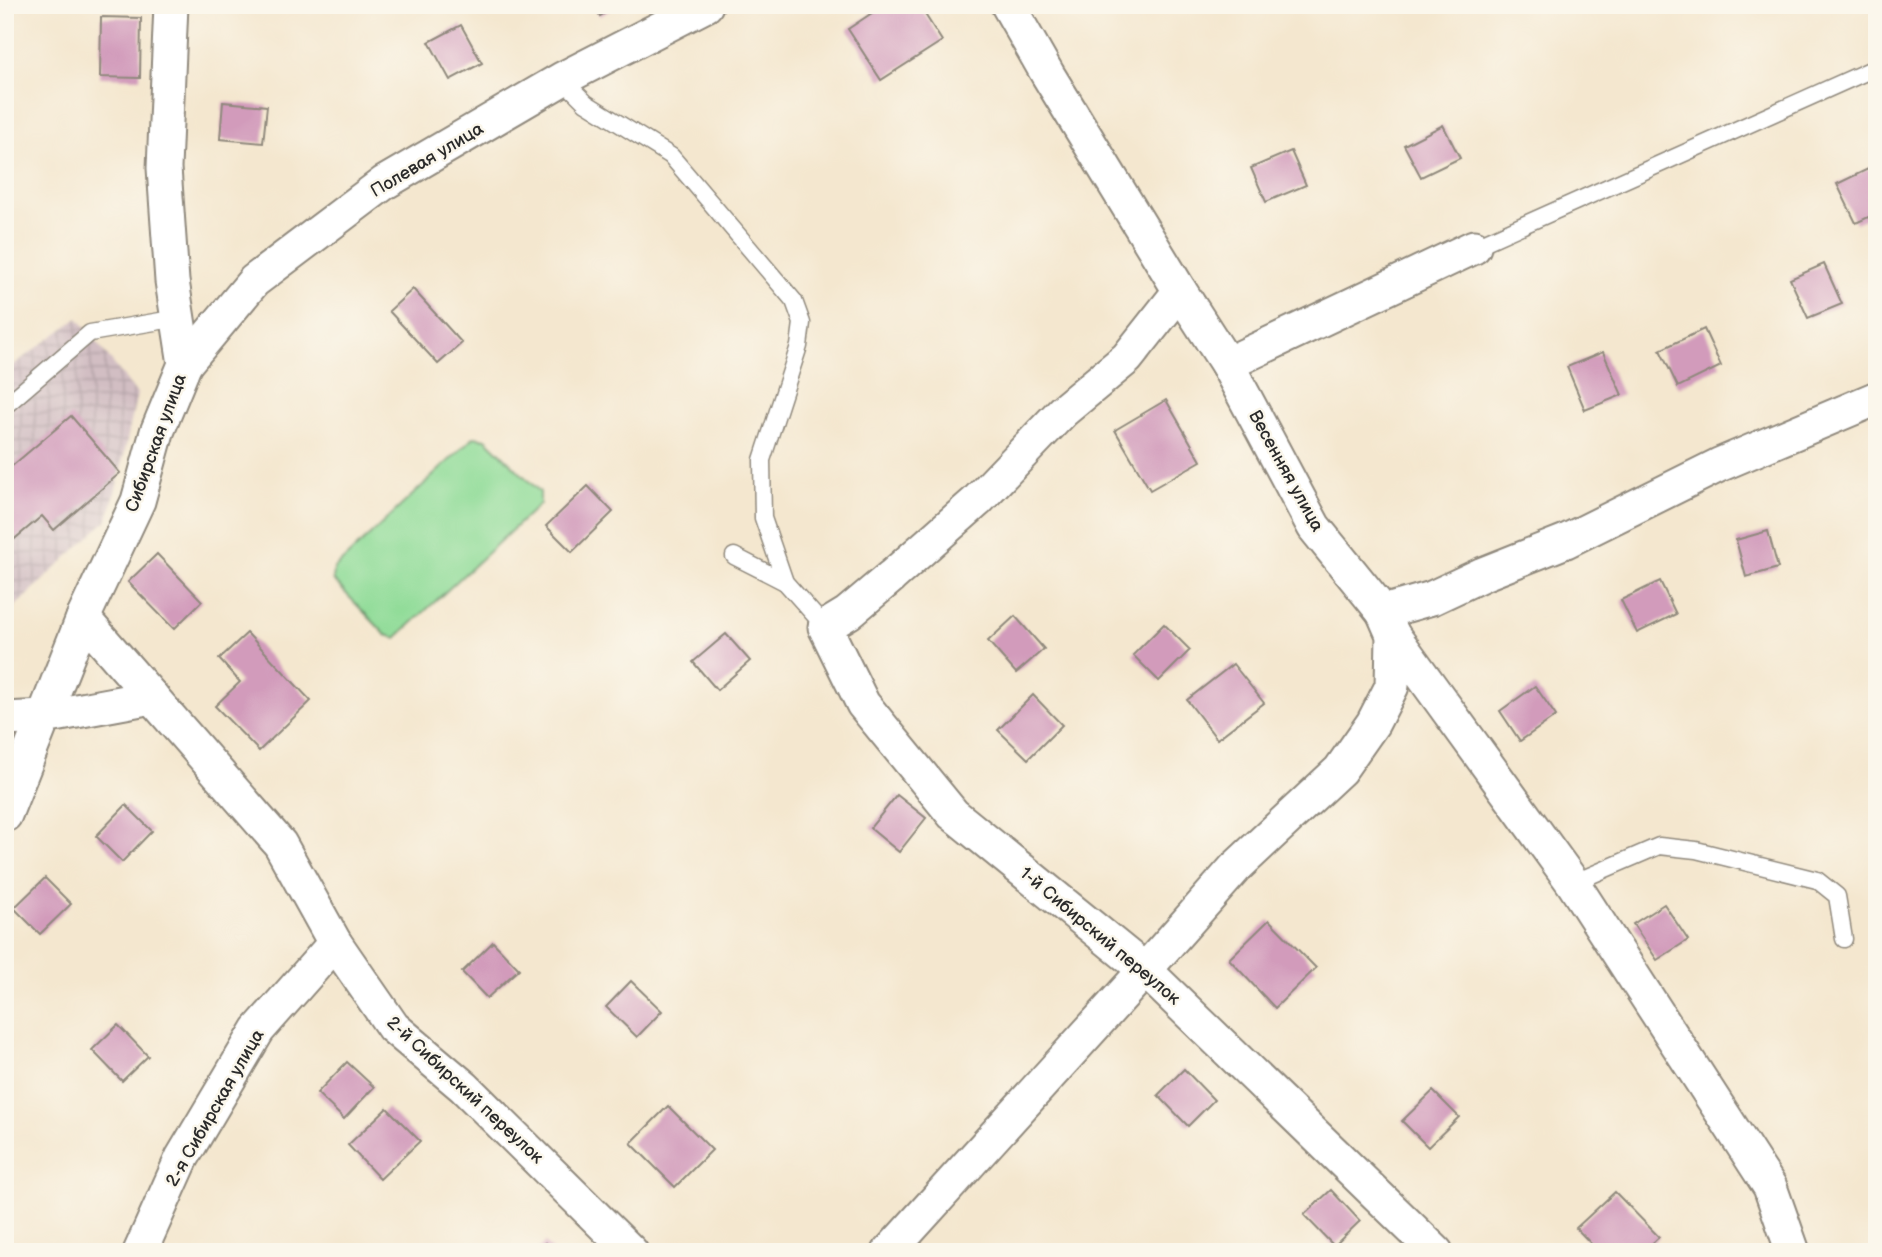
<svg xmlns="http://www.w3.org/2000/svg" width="1882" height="1257" font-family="'Balsamiq Sans',sans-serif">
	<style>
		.industrial { fill: url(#industrial-grid) }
		.grass { fill: #90dc98; stroke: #5e8462; stroke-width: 2 }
		.building { fill: #d29bbb }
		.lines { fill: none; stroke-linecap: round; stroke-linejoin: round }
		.service-casing { stroke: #90897d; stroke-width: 19 }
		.minor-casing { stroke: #90897d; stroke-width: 37 }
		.service { stroke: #fff; stroke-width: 16 }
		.minor { stroke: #fff; stroke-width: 33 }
		.labels { text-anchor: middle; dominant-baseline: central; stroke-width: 5; stroke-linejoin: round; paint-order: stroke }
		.street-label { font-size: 18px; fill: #2b2b2b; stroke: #fbf7ec }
	</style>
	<defs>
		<pattern id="industrial-grid" width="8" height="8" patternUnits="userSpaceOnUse" patternTransform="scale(1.75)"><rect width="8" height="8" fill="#d2bec3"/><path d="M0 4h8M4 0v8" fill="none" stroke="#b4a3a8"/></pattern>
	</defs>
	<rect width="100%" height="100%" fill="#fbf7ec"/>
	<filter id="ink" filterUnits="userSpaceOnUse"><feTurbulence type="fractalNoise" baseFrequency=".0143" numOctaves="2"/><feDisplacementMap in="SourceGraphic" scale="14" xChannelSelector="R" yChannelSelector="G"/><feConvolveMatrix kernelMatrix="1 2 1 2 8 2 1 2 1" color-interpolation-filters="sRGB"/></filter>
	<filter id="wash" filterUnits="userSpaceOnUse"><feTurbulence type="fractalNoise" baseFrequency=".00686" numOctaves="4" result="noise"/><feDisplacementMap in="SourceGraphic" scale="28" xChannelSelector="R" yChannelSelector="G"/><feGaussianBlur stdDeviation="1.57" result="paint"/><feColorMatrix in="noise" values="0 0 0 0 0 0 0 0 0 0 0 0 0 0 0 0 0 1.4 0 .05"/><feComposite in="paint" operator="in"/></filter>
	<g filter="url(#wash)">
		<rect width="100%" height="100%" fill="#f4e7cf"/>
		<polygon class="industrial" points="78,318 137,394 120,473 108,519 5,616 5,371"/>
		<polygon class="grass" points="474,437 486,439 540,492 540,504 396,638 386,635 333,580 334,569"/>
		<g id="blocks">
			<g class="building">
				<polygon points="594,5 618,5 600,16"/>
				<polygon points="884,5 919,5 942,41 881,80 848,29"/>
				<polygon points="101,17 141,18 140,78 100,77"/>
				<polygon points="461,25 482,63 450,80 429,42"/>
				<polygon points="223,102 267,106 263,143 220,139"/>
				<polygon points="1443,125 1460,158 1421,177 1404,145"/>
				<polygon points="1291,151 1306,185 1266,202 1251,168"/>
				<polygon points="1870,168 1877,183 1877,213 1856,223 1837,184"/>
				<polygon points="1824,264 1842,304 1808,318 1790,279"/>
				<polygon points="413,289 462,343 438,364 389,311"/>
				<polygon points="1704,329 1721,366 1678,387 1660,350"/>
				<polygon points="1603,352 1622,395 1585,410 1567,367"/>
				<polygon points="1166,400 1201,461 1150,490 1115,430"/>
				<polygon points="71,416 120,473 54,530 42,516 5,547 5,472"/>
				<polygon points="588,486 613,512 572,552 546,526"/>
				<polygon points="1768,531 1778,568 1746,577 1736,540"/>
				<polygon points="157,554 202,601 174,629 128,582"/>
				<polygon points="1660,581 1676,614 1637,633 1621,600"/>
				<polygon points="1015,616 1044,649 1016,673 988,641"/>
				<polygon points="1164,624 1190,650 1159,681 1133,655"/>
				<polygon points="247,633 311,701 259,751 215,706 240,682 219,659"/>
				<polygon points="726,634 750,661 717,690 693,662"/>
				<polygon points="1233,664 1264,703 1217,739 1187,700"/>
				<polygon points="1535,686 1556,716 1520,741 1500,711"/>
				<polygon points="1033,695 1062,725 1028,759 998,730"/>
				<polygon points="897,795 926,818 899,852 870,828"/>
				<polygon points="126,805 152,831 122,862 96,836"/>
				<polygon points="45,878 71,904 40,934 14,908"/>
				<polygon points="1664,904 1688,940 1657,960 1633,924"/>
				<polygon points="1269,920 1316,968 1275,1008 1229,959"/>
				<polygon points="493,942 519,969 487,998 462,972"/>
				<polygon points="631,981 662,1011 637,1037 606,1007"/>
				<polygon points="118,1025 148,1056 122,1081 92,1050"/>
				<polygon points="347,1062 374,1087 344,1119 317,1093"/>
				<polygon points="1184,1069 1214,1100 1188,1126 1158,1095"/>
				<polygon points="1433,1091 1459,1117 1428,1147 1402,1121"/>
				<polygon points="668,1106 712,1150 675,1187 631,1143"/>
				<polygon points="387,1108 420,1141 380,1179 348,1145"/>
				<polygon points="1331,1190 1360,1221 1334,1246 1304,1215"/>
				<polygon points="1615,1192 1659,1237 1643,1252 1599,1252 1576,1228"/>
				<polygon points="545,1243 553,1252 535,1252"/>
			</g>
		</g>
	</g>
	<g filter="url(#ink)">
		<use href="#blocks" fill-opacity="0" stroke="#90897d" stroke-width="2"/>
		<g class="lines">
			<defs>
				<g id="service">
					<polyline points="562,79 586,103 671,156 794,301 802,323 799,346 762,460 763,518 785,582 825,627"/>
					<polyline points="1474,247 1877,67"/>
					<polyline points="5,406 90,333 178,318"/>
					<polyline points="734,556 785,582"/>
					<polyline points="1573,883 1659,846 1696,850 1817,880 1837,896 1844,939"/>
				</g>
				<g id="minor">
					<polyline points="1008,5 1048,75 1180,291 1227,364 1314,527 1383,612 1432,598 1483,574 1566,541 1719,465 1877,398"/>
					<polyline points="1180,291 1127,358 1063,411 977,501 892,576 848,613 825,627 863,704 953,814 1145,970 1436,1252"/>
					<polyline points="185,364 254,281 384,183 562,79 706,5"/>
					<polyline points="1227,364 1474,247"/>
					<polyline points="83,618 280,844 335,943 393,1027 464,1087 631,1252"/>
					<polyline points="1393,635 1573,883 1770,1187 1793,1252"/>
					<polyline points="5,719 44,717 152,697"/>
					<polyline points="5,815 83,618 138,501 157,432 185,364 172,281 164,168 171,5"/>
					<polyline points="140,1252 182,1158 258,1030 335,943"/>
					<polyline points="889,1252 1145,970 1235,868 1340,770 1373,723 1392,686 1393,635 1383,612"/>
				</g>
			</defs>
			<use href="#service" class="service-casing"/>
			<use href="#minor" class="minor-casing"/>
			<use href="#service" class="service"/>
			<use href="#minor" class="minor"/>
		</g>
	</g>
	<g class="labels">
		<g class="street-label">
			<text transform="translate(427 160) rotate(-31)">Полевая улица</text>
			<text transform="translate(156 443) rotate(-70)">Сибирская улица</text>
			<text transform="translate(1286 471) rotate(61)">Весенняя улица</text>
			<text transform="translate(1100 936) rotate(40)">1-й Сибирский переулок</text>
			<text transform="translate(465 1090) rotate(43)">2-й Сибирский переулок</text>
			<text transform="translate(215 1108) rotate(-60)">2-я Сибирская улица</text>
		</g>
	</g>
	<rect width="1882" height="1257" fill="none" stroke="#fbf7ec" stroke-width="28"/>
</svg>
